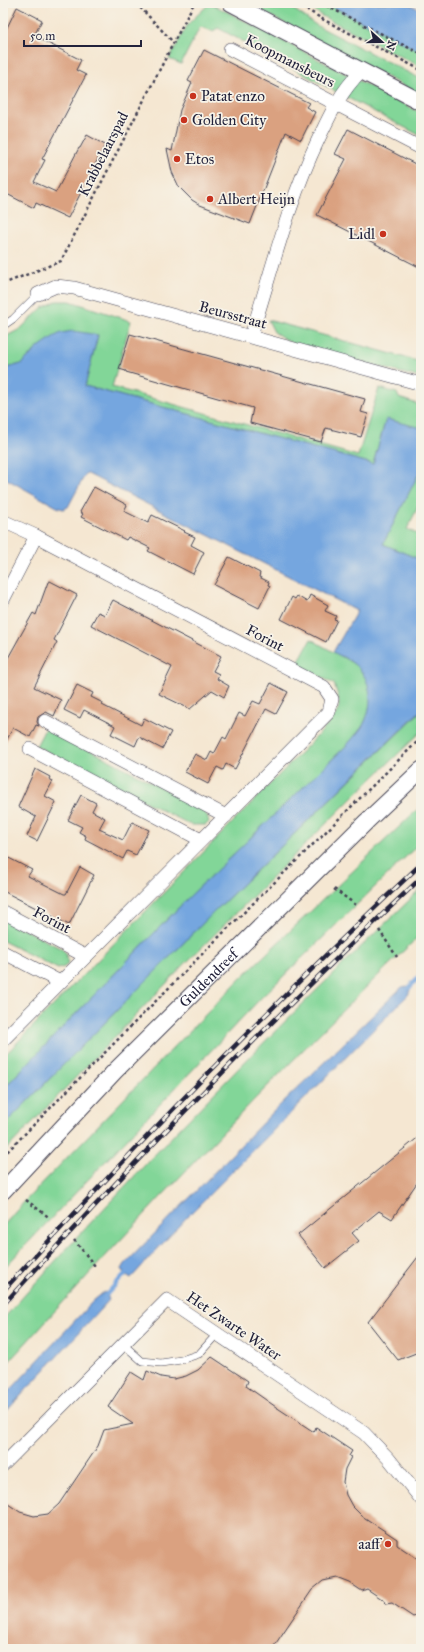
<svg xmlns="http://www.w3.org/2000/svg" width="424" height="1652" font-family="'IM FELL Great Primer',serif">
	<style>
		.green { fill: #82d698; stroke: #527c6a }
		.water { fill: #74a6df; stroke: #4b648d }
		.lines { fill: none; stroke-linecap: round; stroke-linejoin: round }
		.stream { stroke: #74a6df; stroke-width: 4.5 }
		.building { fill: #daa180 }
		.service-casing { stroke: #424052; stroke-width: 8 }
		.minor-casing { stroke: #424052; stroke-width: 14 }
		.tertiary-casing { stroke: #424052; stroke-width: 18 }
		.path { stroke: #424052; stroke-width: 2.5; stroke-dasharray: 3 3; stroke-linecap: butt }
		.service { stroke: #fff; stroke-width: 7 }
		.minor { stroke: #fff; stroke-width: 13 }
		.tertiary { stroke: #fff; stroke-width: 16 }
		.rail-casing { stroke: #22223b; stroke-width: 4.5 }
		.rail { stroke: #f7f3e8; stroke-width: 3; stroke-dasharray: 9; stroke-linecap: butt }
		.poi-dot { fill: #c8321e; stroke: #f7f3e8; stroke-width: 1.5 }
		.labels { text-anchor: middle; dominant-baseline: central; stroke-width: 3.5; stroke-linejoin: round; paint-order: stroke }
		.street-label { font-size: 15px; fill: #22223b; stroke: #f7f3e8 }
		.poi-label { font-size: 15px; fill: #22223b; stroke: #f7f3e8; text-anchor: start }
	</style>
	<rect width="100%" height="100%" fill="#f7f3e8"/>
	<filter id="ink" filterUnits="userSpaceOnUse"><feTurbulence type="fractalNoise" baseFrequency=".025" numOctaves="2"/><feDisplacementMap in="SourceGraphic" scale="8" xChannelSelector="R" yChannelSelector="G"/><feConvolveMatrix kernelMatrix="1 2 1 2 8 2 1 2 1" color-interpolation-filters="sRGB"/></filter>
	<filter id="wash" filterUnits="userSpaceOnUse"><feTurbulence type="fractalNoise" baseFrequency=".012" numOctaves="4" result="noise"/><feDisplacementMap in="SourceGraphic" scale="16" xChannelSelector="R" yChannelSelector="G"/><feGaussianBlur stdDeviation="0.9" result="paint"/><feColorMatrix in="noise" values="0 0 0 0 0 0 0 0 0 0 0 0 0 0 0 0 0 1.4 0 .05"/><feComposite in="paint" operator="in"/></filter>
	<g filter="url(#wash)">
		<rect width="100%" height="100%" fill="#f5e7d2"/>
		<g class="green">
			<polygon points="210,3 421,113 421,136 348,98 218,28 213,31 200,27 181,64 169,59 188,24"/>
			<polygon points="246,3 285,3 316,25 421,79 421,95"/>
			<polygon points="304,3 329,3 333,7 421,52 421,67 322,16"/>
			<polygon points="57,301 70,301 131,321 112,387 358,456 379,388 397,393 399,398 421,405 421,428 386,419 373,464 85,386 98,335 40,346 21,364 3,369 3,338 20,329 42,308"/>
			<polygon points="268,320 421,362 421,378 291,343 274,332"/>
			<polygon points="421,469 421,501 407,529 421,536 421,560 383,544"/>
			<path d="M311,639C325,648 340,655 354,664C374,678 374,708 362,727C357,734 351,740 346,746L188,898L3,1089V1057L323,730C340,710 343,709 334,684L297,664Z"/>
			<polygon points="421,711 421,732 353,797 186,963 3,1153 3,1126 213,913"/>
			<polygon points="46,727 199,807 207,815 209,822 206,825 191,825 36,746"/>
			<polygon points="421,806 421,842 262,997 3,1269 3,1226 26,1200 242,977"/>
			<path d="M421,889V934C276,1073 138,1219 3,1368V1319C136,1170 276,1027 421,889Z"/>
			<polygon points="3,919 62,949 66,954 68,964 64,967 58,969 3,941"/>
		</g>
		<g class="water">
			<polygon points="329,3 407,3 421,10 421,52 333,7"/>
			<path d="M73,331L98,335L85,386L373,464L386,419L421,428V469L383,544L421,560V710L213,913L3,1126V1089L188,898L346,746C351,740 357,734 362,727C374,707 373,680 355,665C349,659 340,656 333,652L357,611L86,473L68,507L63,509L57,507L3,477V369L21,364L40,346L53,337L61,333Z"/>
			<polygon points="407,986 410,990 408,995 186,1218 131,1278 125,1274 122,1269 125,1264 278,1107 402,987"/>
			<polygon points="104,1292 107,1294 109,1300 3,1415 3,1398 93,1301"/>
		</g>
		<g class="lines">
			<g class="stream">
				<polyline points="409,988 421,974"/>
				<polyline points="107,1294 125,1274"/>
			</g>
		</g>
		<g id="blocks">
			<g class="building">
				<polygon points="17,7 42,20 34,36 81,60 76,70 86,75 42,159 45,160 34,182 56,192 79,148 80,148 87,135 105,145 68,218 36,203 34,208 3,192 3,36"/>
				<polygon points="204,50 309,103 306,107 315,112 301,140 286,132 250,224 200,205 192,200 179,187 172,172 167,149 172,151 180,110 192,83 188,81"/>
				<polygon points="348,129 421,167 421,268 317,215 346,159 335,154"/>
				<polygon points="130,334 365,399 361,412 368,414 361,437 326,428 321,442 250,423 253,408 126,372 126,371 119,369"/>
				<polygon points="94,487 127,505 124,511 148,523 152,515 185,531 184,532 195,537 191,545 204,552 193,574 148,551 150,548 128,537 126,540 81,517 83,514 80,512"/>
				<polygon points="229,557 260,573 259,577 269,582 268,585 270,586 259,608 214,585"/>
				<polygon points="50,581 77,595 54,640 57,642 34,687 61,700 54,716 46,712 38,717 37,722 39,726 36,725 30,737 13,728 3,747 3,667 33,613 36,615 48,582"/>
				<polygon points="310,595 328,605 325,611 336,616 334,619 337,620 326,642 281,619 292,597 295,599 297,596 307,602"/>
				<polygon points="113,600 221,656 213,671 219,674 217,679 229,686 224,697 212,690 190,709 159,694 172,667 91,625 98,612 105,615"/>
				<polygon points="271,683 288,692 276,714 266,709 235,769 226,764 223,770 217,767 208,784 185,772 195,754 207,760 211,752 214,754 223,737 226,739 239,713 245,716 253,701 260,704"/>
				<polygon points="77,685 93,693 91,697 103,703 102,705 141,725 144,718 171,732 162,749 139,737 135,746 111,734 115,726 84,710 80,718 64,710"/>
				<polygon points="35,769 50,777 49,779 53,781 45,796 56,802 37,841 27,836 36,817 18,807"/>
				<polygon points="81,795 96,803 92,811 105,818 99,829 123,840 132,822 149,830 136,855 127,851 123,859 85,839 86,836 79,832 82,827 68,820"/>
				<polygon points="3,855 32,870 28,876 64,894 66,894 80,867 94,875 69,925 3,891"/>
				<polygon points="421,1135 421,1177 392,1219 379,1211 352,1233 359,1241 325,1268 298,1235"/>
				<polygon points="421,1253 421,1351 398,1360 368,1322"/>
				<polygon points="212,1357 248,1381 246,1386 276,1407 314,1432 316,1427 352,1451 349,1456 351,1457 345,1469 343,1482 346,1495 352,1506 362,1516 397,1539 397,1545 418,1559 418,1562 421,1564 421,1614 413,1617 392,1603 386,1604 385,1601 367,1589 362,1591 350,1583 337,1578 323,1581 312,1590 272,1649 3,1649 3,1512 8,1504 20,1512 34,1516 48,1514 59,1504 98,1446 104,1430 133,1424 108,1407 131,1372 144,1380 147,1371 161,1377 174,1379 186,1376 198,1370"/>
			</g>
		</g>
	</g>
	<g filter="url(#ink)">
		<use href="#blocks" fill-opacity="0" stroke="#424052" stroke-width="1"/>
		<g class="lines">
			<defs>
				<g id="service">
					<polyline points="3,326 13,319 38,294"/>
					<polyline points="123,1344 142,1361 161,1363 181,1360 199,1354 217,1334"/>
				</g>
				<g id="minor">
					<polyline points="230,49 421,148"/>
					<polyline points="38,294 56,286 74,288 421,384"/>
					<path d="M251,336C272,270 288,203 318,140C331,113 339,94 361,71"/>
					<polyline points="3,521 36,536 324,687 332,699 329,712 3,1040"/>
					<polyline points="3,600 36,536"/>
					<polyline points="45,721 226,816"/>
					<polyline points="30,749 201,840"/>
					<polyline points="3,912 85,956"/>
					<polyline points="3,952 60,982"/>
					<polyline points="3,1465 167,1300 364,1433 389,1459 421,1499"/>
				</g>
				<g id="tertiary">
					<polyline points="231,3 421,102"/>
					<path id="s1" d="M3,1191L115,1071L367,821L421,770"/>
				</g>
			</defs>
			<use href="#service" class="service-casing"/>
			<use href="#minor" class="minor-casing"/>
			<use href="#tertiary" class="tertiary-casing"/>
			<g class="path">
				<polyline points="136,3 173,42"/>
				<polyline points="296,3 324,20 421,70"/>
				<polyline points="321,3 421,54"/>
				<polyline points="3,7 5,3"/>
				<polyline points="3,284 61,261 194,3"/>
				<polyline points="334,889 356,905"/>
				<polyline points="379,930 397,957"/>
				<polyline points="3,1156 218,938 421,738"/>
				<polyline points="26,1200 50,1218"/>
				<polyline points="74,1240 95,1266"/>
			</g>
			<use href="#service" class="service"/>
			<use href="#minor" class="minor"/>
			<use href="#tertiary" class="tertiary"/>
			<defs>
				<g id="rail">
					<path d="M3,1291C137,1144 276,1000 421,864"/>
					<path d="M3,1305C137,1158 276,1014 421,878"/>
				</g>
			</defs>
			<use href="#rail" class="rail-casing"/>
			<use href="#rail" class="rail"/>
		</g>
	</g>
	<g class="poi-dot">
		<circle cx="193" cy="96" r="4"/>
		<circle cx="184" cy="120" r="4"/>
		<circle cx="177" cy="159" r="4"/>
		<circle cx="210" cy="199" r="4"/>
		<circle cx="383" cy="234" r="4"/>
		<circle cx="388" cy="1544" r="4"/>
	</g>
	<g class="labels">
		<g class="street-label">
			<text transform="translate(290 61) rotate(27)">Koopmansbeurs</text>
			<text transform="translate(103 154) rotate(-63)">Krabbelaarspad</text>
			<text transform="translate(233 315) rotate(15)">Beursstraat</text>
			<text transform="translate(265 638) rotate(28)">Forint</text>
			<text transform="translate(52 920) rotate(28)">Forint</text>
			<text stroke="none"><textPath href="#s1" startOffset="296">Guldendreef</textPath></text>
			<text transform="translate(234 1326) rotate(34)">Het Zwarte Water</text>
		</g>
		<g class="poi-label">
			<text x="201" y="96">Patat enzo</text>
			<text x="192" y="120">Golden City</text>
			<text x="185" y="159">Etos</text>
			<text x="218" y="199">Albert Heijn</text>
			<text x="375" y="234" text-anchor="end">Lidl</text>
			<text x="380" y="1544" text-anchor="end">aaff</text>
		</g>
	</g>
	<rect width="424" height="1652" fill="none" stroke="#f7f3e8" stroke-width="16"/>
	<g transform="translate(382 42) rotate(111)" stroke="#f7f3e8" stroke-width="3" paint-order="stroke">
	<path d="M0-3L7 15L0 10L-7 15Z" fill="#22223b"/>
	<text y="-6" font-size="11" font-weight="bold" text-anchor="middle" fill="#22223b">N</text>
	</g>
	<path d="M24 40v6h117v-6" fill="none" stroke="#22223b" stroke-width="2"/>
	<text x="30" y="40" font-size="12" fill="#22223b" stroke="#f7f3e8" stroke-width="3" paint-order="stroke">50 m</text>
</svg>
